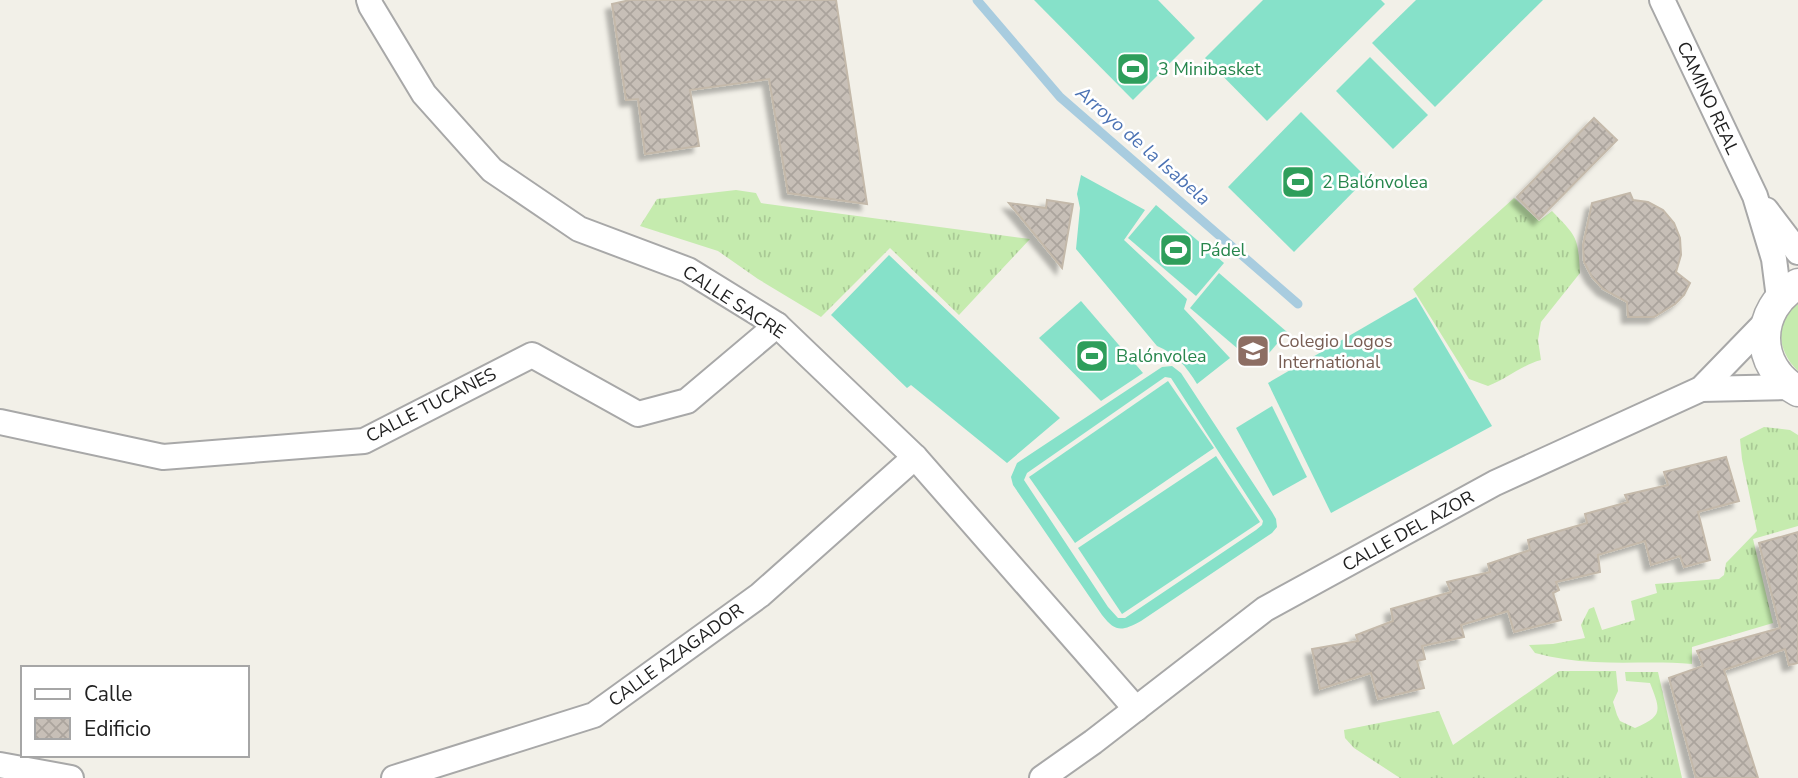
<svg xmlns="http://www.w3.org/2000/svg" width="1798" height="778" font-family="'Nunito Sans',sans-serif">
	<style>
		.grass { fill: url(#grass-tufts) }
		.garden { fill: #c5ebae }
		.pitch { fill: #86e1c9; fill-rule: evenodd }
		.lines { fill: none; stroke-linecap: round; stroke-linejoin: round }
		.stream { stroke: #a8ccdf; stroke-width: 9 }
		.building { fill: url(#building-cross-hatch); stroke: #c4b9aa; stroke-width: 2; filter: url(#shadow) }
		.minor-casing { stroke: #a8a8a8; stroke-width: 28 }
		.tertiary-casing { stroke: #a8a8a8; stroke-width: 33 }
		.minor { stroke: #fff; stroke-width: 24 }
		.tertiary { stroke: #fff; stroke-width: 30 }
		.labels { text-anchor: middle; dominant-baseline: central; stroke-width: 5; stroke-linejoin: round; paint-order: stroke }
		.leisure-label { font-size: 18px; fill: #27864d; stroke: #fff; text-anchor: start }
		.street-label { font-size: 18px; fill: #212121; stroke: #fff }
		.education-label { font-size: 18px; fill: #785e54; stroke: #fff; text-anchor: start }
		.water-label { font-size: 19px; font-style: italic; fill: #4b72b4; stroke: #fff }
	</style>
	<defs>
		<pattern id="grass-tufts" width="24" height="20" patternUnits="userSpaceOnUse" patternTransform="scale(1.75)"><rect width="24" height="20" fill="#c5ebae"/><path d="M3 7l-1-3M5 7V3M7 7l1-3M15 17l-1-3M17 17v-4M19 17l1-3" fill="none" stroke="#a9c995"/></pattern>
		<pattern id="building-cross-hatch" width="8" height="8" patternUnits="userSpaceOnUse" patternTransform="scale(1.75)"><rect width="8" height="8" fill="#c7bfb7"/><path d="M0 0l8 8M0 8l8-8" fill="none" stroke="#aba49d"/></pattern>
		<filter id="shadow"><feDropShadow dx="-6" dy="6" stdDeviation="2" flood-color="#0004"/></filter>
	</defs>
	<rect width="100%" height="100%" fill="#f2f0e8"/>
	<g class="grass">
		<polygon points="736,190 756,193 761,203 1030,239 959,315 890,248 821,317 758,279 718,251 640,226 657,199"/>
		<path d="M1514,198L1539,221L1552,211C1577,237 1578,236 1580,273L1541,322L1538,340L1541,360C1522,365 1507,379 1488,386L1469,379L1413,289Z"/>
		<path d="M1764,427L1790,430L1798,435V526L1753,539L1773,623L1692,647V664C1658,661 1627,664 1594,662C1574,661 1554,658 1535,653L1529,645L1553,644L1585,638L1581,625L1589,609L1594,607L1602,630L1635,620L1631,601L1657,593L1655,584L1719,579L1724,575L1726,563L1757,531L1742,459L1740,439Z"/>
		<path d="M1559,671H1616L1618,691L1613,702L1617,715L1620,721L1635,728C1663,716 1661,711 1650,683L1626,681L1625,672H1658L1682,778H1400L1354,748L1345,738L1344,730L1439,711L1453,745Z"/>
	</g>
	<path class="garden" d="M1798,303V371C1777,351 1774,322 1798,303Z"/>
	<g class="pitch">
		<polygon points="1034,0 1158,0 1195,38 1133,100"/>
		<polygon points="1263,0 1381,0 1385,4 1267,121 1205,58"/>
		<polygon points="1416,0 1543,0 1435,107 1372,43"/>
		<polygon points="1370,57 1428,115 1393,149 1336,91"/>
		<polygon points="1301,112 1367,178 1294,252 1228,187"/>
		<path d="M1081,175L1145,210L1124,240L1187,299L1184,309L1230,358L1197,384C1187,367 1175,353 1157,346L1076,249L1080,208L1077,194Z"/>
		<polygon points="1156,205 1224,263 1196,296 1128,238"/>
		<polygon points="889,255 1060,418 1007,463 911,385 907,388 831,315"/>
		<polygon points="1219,273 1287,332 1258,366 1190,308"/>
		<polygon points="1416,297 1492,426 1331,513 1268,383"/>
		<polygon points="1081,301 1143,373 1101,401 1039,338"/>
		<path d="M1172,366L1181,373L1272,512L1276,519L1277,527L1272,533L1263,539L1141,621C1122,631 1116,633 1102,615L1013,485L1011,477L1017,463L1162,367ZM1165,377L1171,378L1263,521L1262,525L1256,530L1125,618H1118L1108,607L1024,480L1027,473Z"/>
		<polygon points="1168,381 1214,448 1075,543 1029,477"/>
		<polygon points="1272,406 1307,477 1273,496 1236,428"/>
		<polygon points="1216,456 1260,522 1122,614 1078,548"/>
	</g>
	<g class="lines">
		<polyline class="stream" points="977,0 1060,97 1298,304"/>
	</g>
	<g class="building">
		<polygon points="630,0 836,0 867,204 788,193 769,79 690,90 699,146 645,154 638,99 626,100 612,4"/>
		<polygon points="1594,118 1617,140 1539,219 1517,197"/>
		<polygon points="1630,193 1633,200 1648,202 1663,210 1674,223 1680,238 1681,255 1676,272 1690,283 1684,295 1675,304 1654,317 1628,317 1627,302 1603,289 1592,277 1584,262 1583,245 1592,203"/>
		<polygon points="1047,200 1073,204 1062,268 1009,203 1046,208"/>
		<polygon points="1726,457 1739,501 1698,512 1710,560 1684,567 1680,556 1651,565 1645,541 1598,555 1600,572 1556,582 1559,590 1553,593 1561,620 1514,632 1508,611 1461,625 1464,637 1422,646 1425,659 1417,661 1424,688 1378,699 1371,673 1320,689 1312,649 1358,641 1356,635 1393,621 1391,609 1451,592 1447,582 1490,572 1488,564 1530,550 1528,540 1587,523 1585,514 1628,502 1625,495 1668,485 1664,472"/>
		<polygon points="1798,532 1798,663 1789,665 1785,649 1724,670 1758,778 1696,778 1669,678 1703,666 1697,651 1780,628 1759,543"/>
	</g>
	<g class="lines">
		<defs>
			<g id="minor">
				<polyline points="369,0 371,6 424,94 492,170 579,229 688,270 777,325 915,457 1136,709"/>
				<polyline points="1662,0 1755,196 1774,259 1779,298"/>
				<polyline points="1766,210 1798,252"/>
				<polyline points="1701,389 1790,387"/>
				<polyline points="0,422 163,457 364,441 532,355 638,414 687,401 777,325"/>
				<polyline points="0,765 71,778"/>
				<polyline points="394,778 594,715 760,595 915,457"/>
				<polyline points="1042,778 1093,742 1265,609 1495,483 1701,389 1766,322"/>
			</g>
			<path id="tertiary" d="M1798,284C1754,309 1754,367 1798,391"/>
		</defs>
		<use href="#minor" class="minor-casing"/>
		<use href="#tertiary" class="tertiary-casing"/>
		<use href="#minor" class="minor"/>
		<use href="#tertiary" class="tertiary"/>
	</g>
	<defs>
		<symbol id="stadium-square" viewBox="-11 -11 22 22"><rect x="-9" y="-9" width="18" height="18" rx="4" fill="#2e9e5b" stroke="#fff"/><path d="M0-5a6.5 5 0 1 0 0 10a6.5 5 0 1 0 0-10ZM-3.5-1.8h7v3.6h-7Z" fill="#fff"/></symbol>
		<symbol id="school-square" viewBox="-11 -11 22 22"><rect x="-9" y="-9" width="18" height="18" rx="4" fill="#8d6e63" stroke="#fff"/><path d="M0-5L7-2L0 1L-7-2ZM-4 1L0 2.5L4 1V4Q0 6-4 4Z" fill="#fff"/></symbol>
	</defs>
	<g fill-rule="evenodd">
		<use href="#stadium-square" x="1114" y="50" width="38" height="38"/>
		<use href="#stadium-square" x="1279" y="163" width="38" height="38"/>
		<use href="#stadium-square" x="1157" y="231" width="38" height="38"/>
		<use href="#school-square" x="1234" y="332" width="38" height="38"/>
		<use href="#stadium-square" x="1073" y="337" width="38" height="38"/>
	</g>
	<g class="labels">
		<g class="leisure-label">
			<text x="1158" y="69">3 Minibasket</text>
			<text x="1322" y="182">2 Balónvolea</text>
			<text x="1200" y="250">Pádel</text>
			<text x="1116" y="356">Balónvolea</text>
		</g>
		<g class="street-label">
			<text transform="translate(1708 98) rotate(65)">CAMINO REAL</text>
			<text transform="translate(734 302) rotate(33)">CALLE SACRE</text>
			<text transform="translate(431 405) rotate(-27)">CALLE TUCANES</text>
			<text transform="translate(1408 531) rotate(-29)">CALLE DEL AZOR</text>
			<text transform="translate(676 655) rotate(-36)">CALLE AZAGADOR</text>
		</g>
		<g class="education-label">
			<text x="1278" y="341">Colegio Logos<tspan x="1278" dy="21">International</tspan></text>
		</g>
		<g class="water-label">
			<text transform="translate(1143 146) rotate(41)">Arroyo de la Isabela</text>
		</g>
	</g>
	<rect x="21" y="666" width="228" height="91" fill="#ffffff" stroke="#a6a6a6" stroke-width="2"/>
	<rect x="35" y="689" width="35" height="10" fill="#ffffff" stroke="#a6a6a6" stroke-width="2"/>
	<text x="84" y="701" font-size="21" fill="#212121">Calle</text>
	<rect x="35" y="718" width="35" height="21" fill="url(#building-cross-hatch)" stroke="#a6a6a6" stroke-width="2"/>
	<text x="84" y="736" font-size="21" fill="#212121">Edificio</text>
</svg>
